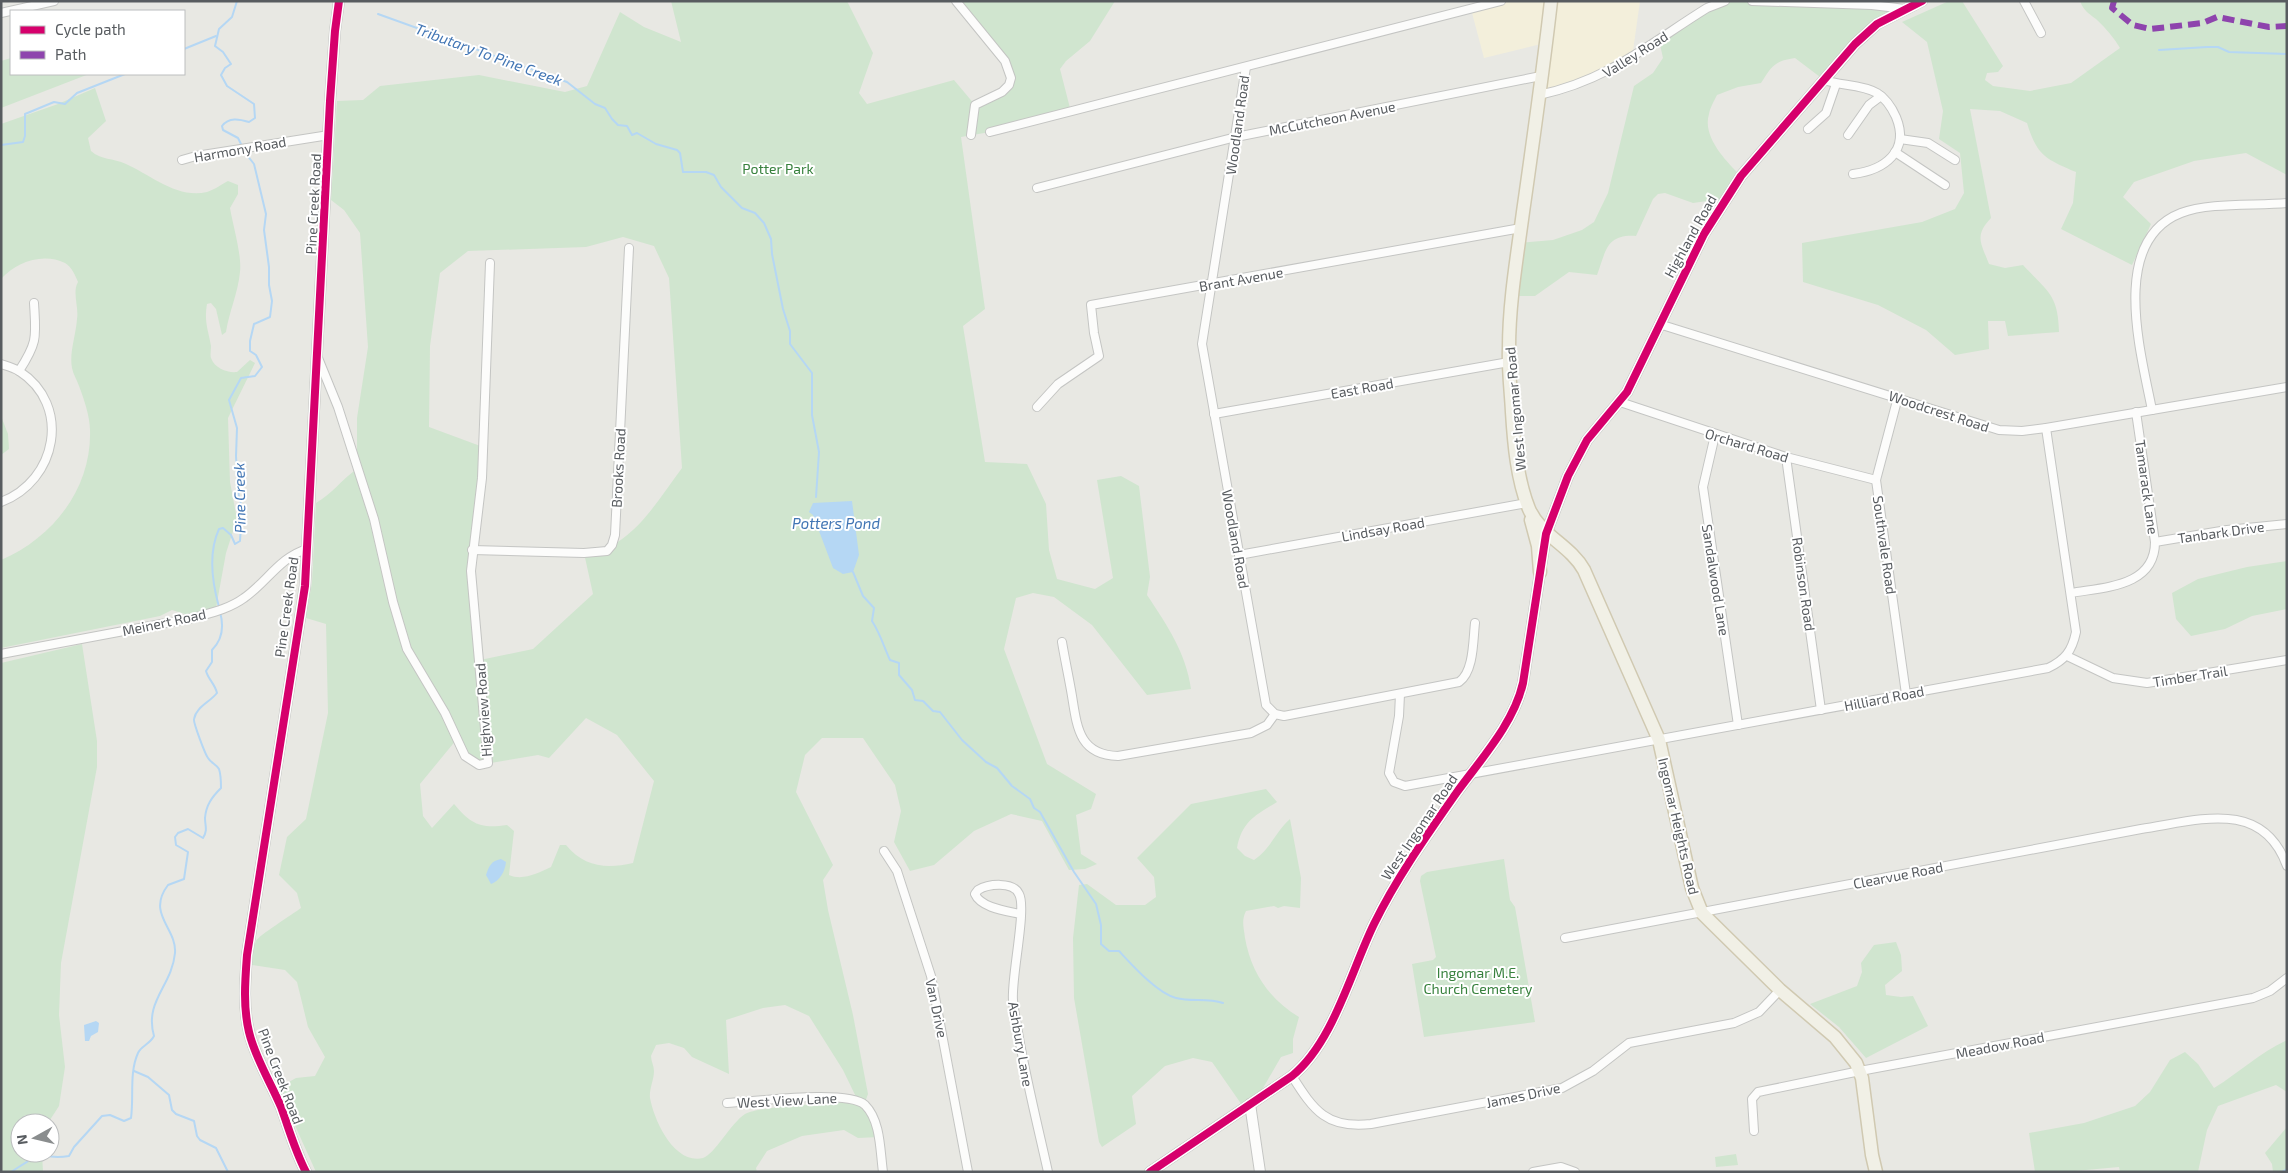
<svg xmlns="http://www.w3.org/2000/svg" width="2288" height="1173" font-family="'Exo 2',sans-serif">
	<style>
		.commercial { fill: #f3efdb }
		.green { fill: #d0e5cf; fill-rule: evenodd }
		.water { fill: #b5d7f4 }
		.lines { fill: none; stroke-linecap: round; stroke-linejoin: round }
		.stream { stroke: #b5d7f4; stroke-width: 2 }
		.minor-casing { stroke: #c4c5c3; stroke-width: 10 }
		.tertiary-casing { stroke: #c4c5c3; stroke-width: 12 }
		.primary-casing { stroke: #d0c9b1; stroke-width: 15 }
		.minor { stroke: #fcfcfb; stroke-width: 8 }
		.tertiary { stroke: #fcfcfb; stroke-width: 10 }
		.primary { stroke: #f1f0e6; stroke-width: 12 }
		.quiet { stroke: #8e44ad; stroke-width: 6; stroke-dasharray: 12 6; stroke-linecap: butt }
		.cycleway-casing { stroke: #fff; stroke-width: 11 }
		.cycleway { stroke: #d6006c; stroke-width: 8 }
		.labels { text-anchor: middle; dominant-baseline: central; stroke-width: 4; stroke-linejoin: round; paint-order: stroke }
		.street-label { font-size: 14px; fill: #585c60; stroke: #fff }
		.park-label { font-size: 14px; fill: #37813d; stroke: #fff }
		.water-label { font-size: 15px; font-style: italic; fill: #4175b4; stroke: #fff }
	</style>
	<rect width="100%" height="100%" fill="#e8e8e3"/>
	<g class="commercial">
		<polygon points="1501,1 1547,1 1541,44 1484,58 1471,9"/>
		<polygon points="1551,1 1640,1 1632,58 1622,64 1539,95"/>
	</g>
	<g class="green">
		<path d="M671,1H847L873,53L859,93L867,104L954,80L975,105L1009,85L1005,61L956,1H1115L1090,41L1066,61L1060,69L1071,112L990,132L961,137L985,309L963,326L985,462L1027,464L1046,504L1049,550L1057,579L1095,589L1113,578L1097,480L1121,476L1139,486L1150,577L1147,595C1167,625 1186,653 1191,689L1147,695L1092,625L1054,597L1033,593L1016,598L1004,649L1047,764L1096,794L1091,809L1076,815L1081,854L1097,864L1085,869L1069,870L1042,821L1011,814L974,831L934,865L910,871L894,842L901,811L895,785L863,738H822L805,755L796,792L833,865L823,880L828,910L853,1015L868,1094L864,1105L879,1137L858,1138L844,1130L802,1136L767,1151L756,1168L757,1172H316L278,1088L296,1078L315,1076L325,1057L308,1027L297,982L285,970L252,965C253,958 253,948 256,941C258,936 293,914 301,908L297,893L279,875L287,837L306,819L328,713L326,624L306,618L312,582L316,503C332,494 342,479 357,469V418L368,347L360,233L344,210L331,200L337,101L363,100L380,86L479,75L565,92L587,86L620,12L644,27L681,42ZM623,237L654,246L669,278L682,468C657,501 630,551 584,553L593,594L533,649L480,660L471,571L483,447L429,427L430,346L440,273L468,251L586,247ZM586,718L617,735L654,781L633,863C606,869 584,867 566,845H560L551,867C538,873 523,881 509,875L514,831L507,825C480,829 471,824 454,804L432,828L423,816L420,784L457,739L472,763L479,765L538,755L549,758ZM785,1005L809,1016L843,1070L858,1101L849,1099L844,1102C823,1104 761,1106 745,1114C731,1123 714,1155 703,1158C674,1165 654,1120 650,1098C649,1089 654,1080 654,1071C654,1066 651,1061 651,1056C652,1053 655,1048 656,1045L669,1043L684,1048L692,1057L729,1074L726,1020L763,1008Z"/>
		<path d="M1725,1L1905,9L1893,14L1824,80L1795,58C1774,61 1772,66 1761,83L1738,87L1717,95C1714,101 1710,108 1709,114C1702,137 1726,161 1741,176L1722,204L1707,201L1693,203L1665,193L1658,194L1653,199L1636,236C1606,234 1606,251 1597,275L1569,272L1535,296H1513L1519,243L1553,240L1582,230L1594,222L1608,193L1634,86L1653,73L1663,58L1659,40Z"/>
		<path d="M1949,1H1962L2003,66L1998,72L1987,73L1985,80L1993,86L2030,91L2071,83L2120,48C2114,38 2106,28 2096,19C2088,13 2084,11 2080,1H2287V175L2246,153L2194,161L2134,182L2123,197L2151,224L2132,265L2061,229L2073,203L2076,172C2046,159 2037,156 2027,123L2000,111L1970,109L1991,218C1974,236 1981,243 1989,264L2005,268L2023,265C2048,292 2058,294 2059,332L2008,336L2005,321H1988L1989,349L1955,355L1926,330L1878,305L1803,282L1802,243L1922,222L1955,209L1964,193L1960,153L1939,139L1943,111L1927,42L1902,22Z"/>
		<polygon points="11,58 11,74 89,74 1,108 1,61"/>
		<path d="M95,88L106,121L88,138L91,151C101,160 113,158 126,164C151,175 177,199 207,192C214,190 222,184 228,181L238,185V194L230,208C233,226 242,255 240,272C238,293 229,312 226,332L222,335L216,309L211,303L207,304C204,322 208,329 211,346C211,350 210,355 211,358C215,369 228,373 237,372L250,360L255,363L228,418L230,482L237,519L226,553L216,608L188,615L172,610L160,616L1,648V560C53,538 92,488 90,430C90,417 84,399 79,386C77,380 73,374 72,368C69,353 76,335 77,319C79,307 72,292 78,282C75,275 72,267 65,263C43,252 16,262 1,279V124L58,104Z"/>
		<polygon points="1,416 8,434 9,449 1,455"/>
		<polygon points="2287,561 2287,609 2252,616 2225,629 2191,636 2176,619 2172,593 2198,579 2247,567"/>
		<polygon points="82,644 97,741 97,767 61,963 59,1015 65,1067 59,1106 48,1123 20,1123 20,1153 42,1153 43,1172 1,1172 1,663"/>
		<path d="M1266,789L1277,802C1256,815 1242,821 1237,848L1245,856L1254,860C1270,850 1276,831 1290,819L1301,878L1300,908L1284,906L1278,908L1274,906L1246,911C1241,921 1244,928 1245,938C1251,972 1269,999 1299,1017L1293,1039V1053L1281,1057L1263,1088L1260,1097L1244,1108L1212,1062L1193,1058L1165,1066L1132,1096L1136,1124L1102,1147L1099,1142L1074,998L1073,938L1079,885L1087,884L1116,905H1145L1156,897L1154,877L1137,858L1191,804Z"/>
		<polygon points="1504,859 1510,900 1515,907 1535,1022 1424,1037 1412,964 1433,960 1436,957 1420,881 1421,876 1427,872"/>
		<polygon points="1896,942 1901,955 1902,971 1885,985 1886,995 1901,997 1913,996 1928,1026 1866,1058 1839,1027 1810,1004 1857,986 1862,972 1861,963 1874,945"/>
		<path d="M2287,1040V1092L2276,1085L2218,1106L2207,1130L2198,1172H2120L2119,1167L2064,1172H2035L2029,1133L2084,1123L2135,1106L2150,1092L2170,1060L2185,1052L2198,1064L2214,1088C2240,1072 2259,1053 2287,1040Z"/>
		<polygon points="2287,1127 2287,1172 2273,1172 2272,1164 2265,1153"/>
		<polygon points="1736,1154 1738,1165 1716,1167 1715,1157"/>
	</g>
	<g class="water">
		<polygon points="852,501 859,555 853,572 843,574 833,568 813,515 809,512 813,503"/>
		<path d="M501,859L506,862C505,871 500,881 491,884L486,875C489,866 491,861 501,859Z"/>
		<polygon points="96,1021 99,1023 98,1032 91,1036 89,1041 85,1041 84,1025"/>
	</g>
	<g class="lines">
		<g class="stream">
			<path d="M237,1L232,17L219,29L215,46L223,52L231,64L225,68L221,75L227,86L254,104L255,118L249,122C239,119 229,117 222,126L223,130L238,138L242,146"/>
			<polyline points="378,14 567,82 595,104 605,108 612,119 618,125 627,126 632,135 637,133 656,144 677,150 680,153 683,172 706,172 714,175 721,187 742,208 755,213 764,223 771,239 772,254 783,309 790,331 790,344 812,373 812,415 819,452 816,497"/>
			<polyline points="184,49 216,36"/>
			<polyline points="2159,50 2207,47 2218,47 2229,52 2287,54"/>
			<polyline points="1,145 23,142 25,136 25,114 54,102 65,104 77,93 125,74"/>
			<path d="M853,572L863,596L874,608L872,621C880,633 884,647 890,660L899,663V675L912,690L915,700L923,701L933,711L940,712L962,740L986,762L997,768L1012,786L1030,799L1034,808L1040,812L1074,872L1096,904L1101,925V944L1109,951H1119C1132,965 1157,993 1176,998C1191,1002 1207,998 1223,1003"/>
			<path d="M219,607C212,582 208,553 219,529L223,528L231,535L235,544L240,541L242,509L238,492L236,456L237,428L229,400L241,378L255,376L262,367L256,355L250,351V341L254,324L270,317L272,301L269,285V267L264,230L266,214L254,164L243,150"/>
			<polyline points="134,1071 148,1077 169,1095 172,1110 176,1114 194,1121 197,1136 200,1140 216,1148 228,1172"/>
			<path d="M11,1172C21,1166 34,1155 45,1156C56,1157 57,1158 69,1156L74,1147L102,1116L110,1115L124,1121L131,1118C134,1097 129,1073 138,1053C141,1046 150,1044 154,1036C144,1001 172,986 175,953C177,928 146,914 168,885L184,879L188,852L176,845L175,837L178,833L188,829L203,838C208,830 205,826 205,818C206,805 212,797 221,788C221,782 221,775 219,769C216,764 211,763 208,758C205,754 193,722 194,719C196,707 210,702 217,693C215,684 208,679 206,671L212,662V650C223,639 224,626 220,612"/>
			<polyline points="2282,1172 2287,1169"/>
		</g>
		<defs>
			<g id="minor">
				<polyline points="956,1 1005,61 1011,78 1009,85 1002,92 975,105 971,135"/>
				<polyline points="1752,1 1872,5 1905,9"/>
				<polyline points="2024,1 2041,33"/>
				<polyline points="1,13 54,1"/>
				<path d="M1246,67L1202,344L1266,705L1275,714L1284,716L1459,682C1474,672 1473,640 1475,623"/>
				<path d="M1824,80C1841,86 1861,84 1877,93C1885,98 1892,108 1896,117C1910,151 1885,170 1853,174"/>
				<path d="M1539,95C1609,80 1649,44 1707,8L1725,1"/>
				<polyline points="1808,129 1826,113 1836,84"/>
				<polyline points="990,132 1501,1"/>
				<polyline points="1848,135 1869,105 1881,96"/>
				<polyline points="1900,139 1928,143 1955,160"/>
				<polyline points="1895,152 1945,185"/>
				<polyline points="182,160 196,156 329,135"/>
				<polyline points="1037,188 1236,137 1541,76"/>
				<polyline points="1659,324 1999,430 2022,431 2046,428 2287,387"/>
				<polyline points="318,358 338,407 374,519 393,602 407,649 445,713 465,756 479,765 488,763 471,571 482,478 490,263"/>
				<path d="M1,364C7,366 14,368 19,371C72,405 57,481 1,502"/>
				<path d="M19,371C38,342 36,337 34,303"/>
				<polyline points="1898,397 1876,480 1906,694"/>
				<polyline points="1620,402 1786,457 1876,480"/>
				<polyline points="1037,407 1058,384 1099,356 1094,333 1091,305 1521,228"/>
				<path d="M2152,410C2141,353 2109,241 2181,213C2209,202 2256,206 2287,203"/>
				<polyline points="1214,414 1509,362"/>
				<polyline points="1715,435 1703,487 1738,725"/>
				<polyline points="1786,457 1821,710"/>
				<polyline points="2155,542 2227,530 2287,524"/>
				<polyline points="472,550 584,553 607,551 612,545 615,535 629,248"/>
				<polyline points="1239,555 1527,503"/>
				<path d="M2071,593C2104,587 2155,587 2155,542L2136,412"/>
				<path d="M1062,642C1065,660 1069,678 1072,696C1077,727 1079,755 1118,756L1251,733L1267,725L1275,714"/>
				<path d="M1,654L193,618C210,613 229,609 244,598C266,583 280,557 307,549"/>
				<polyline points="2067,656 2113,678 2147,683 2287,660"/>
				<path d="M1400,694L1399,716L1389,773L1394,782L1405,786L2048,668C2065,660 2072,651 2076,632L2046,428"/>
				<polyline points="884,851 897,871 931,976 968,1172"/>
				<path d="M1020,914C1007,911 981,908 975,894L978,890C988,884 1013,881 1019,894C1027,908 1011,978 1013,1000C1014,1013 1017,1025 1019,1038C1027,1083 1038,1127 1048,1172"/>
				<path d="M1565,938L2141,829C2196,821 2262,797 2287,866"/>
				<path d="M1292,1076C1314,1111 1327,1129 1371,1124L1562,1088L1593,1071L1629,1043L1734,1023L1759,1012L1780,990"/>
				<path d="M727,1103C754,1102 847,1089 865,1105C881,1121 880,1151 883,1172"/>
				<polyline points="1754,1131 1752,1099 1758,1092 1860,1071 2253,998 2270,991 2287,978"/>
				<polyline points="1533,1172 1561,1167 1575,1172"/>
			</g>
			<g id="tertiary">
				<polyline points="1250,1104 1260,1172"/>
				<path d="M306,1172C295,1151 289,1129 281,1107C271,1083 255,1058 249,1032C243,1007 245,981 247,955L305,586L330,101L335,31L339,1"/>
				<path d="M1150,1172L1292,1076C1333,1043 1351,971 1374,924C1397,877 1427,835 1457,792C1481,759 1514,723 1523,683L1546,534L1568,476L1587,440L1627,392L1704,234L1741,176L1855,44L1877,24L1922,1"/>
			</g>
			<g id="primary">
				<path d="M1551,1C1543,72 1533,142 1523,212C1517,257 1509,303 1509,348C1508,369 1511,391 1512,412C1514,444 1517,479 1529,509C1541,536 1570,545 1584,570L1659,740L1692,888L1702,913L1710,921L1780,990L1835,1037L1856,1063L1862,1078L1872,1155L1876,1172"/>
				<polyline points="1531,520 1538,546 1540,572"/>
			</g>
		</defs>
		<use href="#minor" class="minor-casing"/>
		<use href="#tertiary" class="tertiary-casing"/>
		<use href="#primary" class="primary-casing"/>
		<use href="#minor" class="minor"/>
		<use href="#tertiary" class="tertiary"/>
		<use href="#primary" class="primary"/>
		<polyline class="quiet" points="2114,1 2112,8 2133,25 2150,29 2203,23 2217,17 2269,27 2287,26"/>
		<defs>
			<g id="cycleway">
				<path d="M306,1172C295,1151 289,1129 281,1107C271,1083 255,1058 249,1032C243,1007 245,981 247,955L305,586L330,101L335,31L339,1"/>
				<path d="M1150,1172L1292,1076C1333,1043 1351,971 1374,924C1397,877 1427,835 1457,792C1481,759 1514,723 1523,683L1546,534L1568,476L1587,440L1627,392L1704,234L1741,176L1855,44L1877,24L1922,1"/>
			</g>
		</defs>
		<use href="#cycleway" class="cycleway-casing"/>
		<use href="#cycleway" class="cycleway"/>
	</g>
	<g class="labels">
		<g class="street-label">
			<text transform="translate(1635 54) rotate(-32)">Valley Road</text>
			<text transform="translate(1332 118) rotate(-11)">McCutcheon Avenue</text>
			<text transform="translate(1237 125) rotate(-82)">Woodland Road</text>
			<text transform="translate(240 149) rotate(-10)">Harmony Road</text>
			<text transform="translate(313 204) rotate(-87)">Pine Creek Road</text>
			<text transform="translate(1690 236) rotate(-61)">Highland Road</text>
			<text transform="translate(1241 279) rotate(-10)">Brant Avenue</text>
			<text transform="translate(1362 388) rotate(-10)">East Road</text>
			<text transform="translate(1515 409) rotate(-95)">West Ingomar Road</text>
			<text transform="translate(1939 411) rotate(18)">Woodcrest Road</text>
			<text transform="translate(1747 445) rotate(17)">Orchard Road</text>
			<text transform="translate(618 468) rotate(-87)">Brooks Road</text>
			<text transform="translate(2147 487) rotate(82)">Tamarack Lane</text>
			<text transform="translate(1383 529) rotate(-10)">Lindsay Road</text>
			<text transform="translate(2221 532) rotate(-8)">Tanbark Drive</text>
			<text transform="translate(1236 539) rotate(80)">Woodland Road</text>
			<text transform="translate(1885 545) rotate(82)">Southvale Road</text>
			<text transform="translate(1716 580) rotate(81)">Sandalwood Lane</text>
			<text transform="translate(1804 584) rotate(82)">Robinson Road</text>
			<text transform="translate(286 607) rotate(-82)">Pine Creek Road</text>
			<text transform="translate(164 622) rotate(-12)">Meinert Road</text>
			<text transform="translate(2190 676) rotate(-9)">Timber Trail</text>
			<text transform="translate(1884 698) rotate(-11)">Hilliard Road</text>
			<text transform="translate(483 710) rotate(-94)">Highview Road</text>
			<text transform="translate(1679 826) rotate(77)">Ingomar Heights Road</text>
			<text transform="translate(1419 827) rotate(-56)">West Ingomar Road</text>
			<text transform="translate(1898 875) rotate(-11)">Clearvue Road</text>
			<text transform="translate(937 1008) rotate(78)">Van Drive</text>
			<text transform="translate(1021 1044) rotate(80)">Ashbury Lane</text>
			<text transform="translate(2000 1045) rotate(-11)">Meadow Road</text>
			<text transform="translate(281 1076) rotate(69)">Pine Creek Road</text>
			<text transform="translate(1523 1095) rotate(-12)">James Drive</text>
			<text transform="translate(787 1100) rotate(-3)">West View Lane</text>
		</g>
		<g class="park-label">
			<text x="778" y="168">Potter Park</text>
			<text x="1478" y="972">Ingomar M.E.<tspan x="1478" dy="16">Church Cemetery</tspan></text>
		</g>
		<g class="water-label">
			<text transform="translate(489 54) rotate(20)">Tributary To Pine Creek</text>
			<text transform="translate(239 498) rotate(-91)">Pine Creek</text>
			<text x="836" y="523">Potters Pond</text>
		</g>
	</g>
	<rect width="2288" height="1173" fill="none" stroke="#585c60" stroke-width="5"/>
	<rect x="10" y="10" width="175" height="65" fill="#ffffff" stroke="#bcbebf"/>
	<rect x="20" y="26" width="25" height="8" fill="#d6006c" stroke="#bcbebf"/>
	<text x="55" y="35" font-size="15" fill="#585c60">Cycle path</text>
	<rect x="20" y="51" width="25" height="8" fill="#8e44ad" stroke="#bcbebf"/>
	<text x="55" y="60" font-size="15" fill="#585c60">Path</text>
	<g transform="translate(35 1138) rotate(262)"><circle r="24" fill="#ffffff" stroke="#bcbebf"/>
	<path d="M0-4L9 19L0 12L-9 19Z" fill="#8a8d8e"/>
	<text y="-8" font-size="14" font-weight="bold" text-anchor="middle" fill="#585c60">N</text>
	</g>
</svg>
